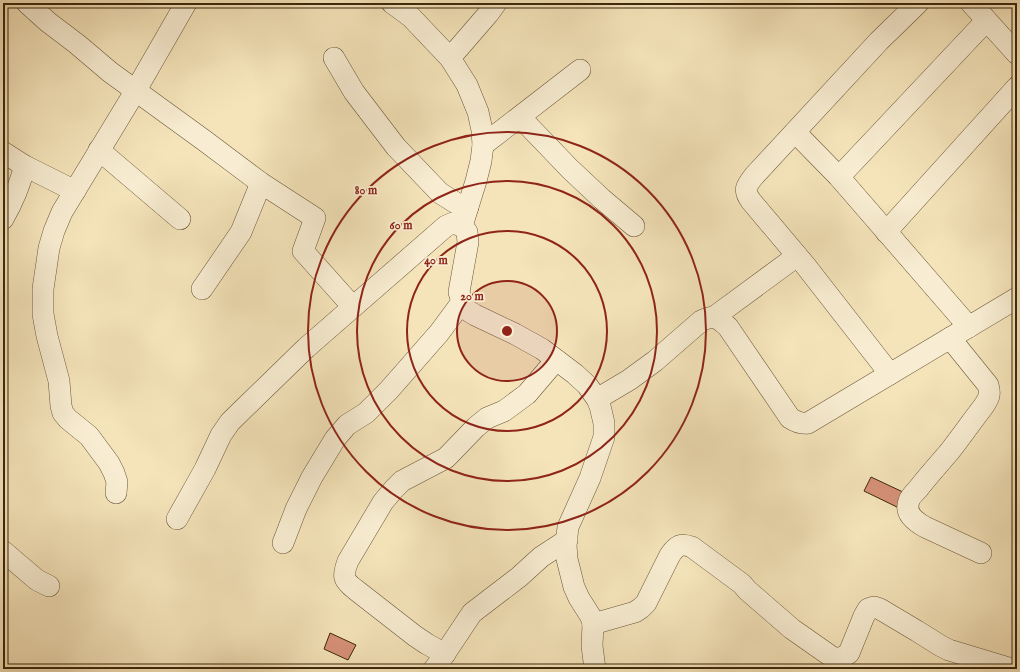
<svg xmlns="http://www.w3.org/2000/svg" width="1020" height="672" font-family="'IM FELL English',serif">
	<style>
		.building { fill: #d89279; stroke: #3c270c }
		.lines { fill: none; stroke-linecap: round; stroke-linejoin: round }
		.minor-casing { stroke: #6a5638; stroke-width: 22 }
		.minor { stroke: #f8edd2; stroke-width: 21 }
		.ring { fill: none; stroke: #8f2418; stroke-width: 2 }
		.centre { fill: #8f2418; stroke: #f8edd2; stroke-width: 2 }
		.ring-label { font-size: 12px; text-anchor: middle; font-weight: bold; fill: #8f2418; stroke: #f8edd2; stroke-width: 3.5; stroke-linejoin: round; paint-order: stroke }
	</style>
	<rect width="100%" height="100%" fill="#f5e4ba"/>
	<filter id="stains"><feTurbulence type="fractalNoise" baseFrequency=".005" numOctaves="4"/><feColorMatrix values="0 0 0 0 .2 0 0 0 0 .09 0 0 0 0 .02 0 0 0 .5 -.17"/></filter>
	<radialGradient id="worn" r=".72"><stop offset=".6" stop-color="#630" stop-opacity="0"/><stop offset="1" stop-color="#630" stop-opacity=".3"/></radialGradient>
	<g class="building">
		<polygon points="871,477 905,493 899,508 864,491"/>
		<polygon points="330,633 356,645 348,660 324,649"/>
	</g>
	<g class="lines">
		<defs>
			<g id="minor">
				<polyline points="27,3 48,22 77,44 110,72 205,141 261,183 315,218 303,251 353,307"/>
				<polyline points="392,3 411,17 450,58 467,85 478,112 482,130 483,145 481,161 476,181 462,226"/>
				<polyline points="971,3 1017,54"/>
				<polyline points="334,58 354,92 396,147 440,193 456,203 468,207"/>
				<polyline points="450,58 488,14 496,3"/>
				<polyline points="520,117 570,169 602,199 634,226"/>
				<polyline points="795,132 839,177 969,327"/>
				<polyline points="483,145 580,70"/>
				<polyline points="99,150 180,219"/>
				<polyline points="3,152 25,166 75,191"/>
				<polyline points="839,177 986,21"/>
				<path d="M3,219C14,200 19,186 25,166"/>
				<polyline points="886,232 1017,87"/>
				<polyline points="202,289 241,232 261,183"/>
				<polyline points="714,317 797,256"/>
				<path d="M950,338L988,385C991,395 989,398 983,407C972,421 961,437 950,451C939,464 928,476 918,489C915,492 910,497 909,501C904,514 916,522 925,527L981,553"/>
				<path d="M890,374L805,265L751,201C743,190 746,186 754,176L879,41L918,3"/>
				<path d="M597,399L629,380L655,361L701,321C714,314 718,318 728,327L790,418C796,422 801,424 808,423L1017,298"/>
				<polyline points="116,493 117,482 114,473 109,463 89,436 68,419 63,413 61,406 59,381 47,336 43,314 43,289 49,248 54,231 62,212 136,90 186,3"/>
				<polyline points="177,519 205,469 221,435 230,422 306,348 446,226 453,223 462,226 467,232 468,242 459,292 462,302 467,310 475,315 515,334 542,349 575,374 587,385 597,399 600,406 604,423 604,437 590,478 568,527 566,545 567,559 574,587 579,598 591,617 593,624 592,646 595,669"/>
				<polyline points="283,543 296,509 312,477 335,439 347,425 366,413 389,390 439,333 462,302"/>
				<polyline points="3,551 37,580 49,586"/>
				<path d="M593,624L635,612L641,608L646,603L670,555C677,545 681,543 692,547L742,584L747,590L792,629L832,657L838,659L843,657L849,653L864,616L868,609L874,607L880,609L917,631L941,646L949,650L1012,669"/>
				<path d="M445,654L427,644L415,636L356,590C343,580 342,577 348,561L383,502L394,489L402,481L446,458L476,427L487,418L504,411L527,394L556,360"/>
				<polyline points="434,669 438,664 472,613 519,577 541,557 567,540"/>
			</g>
		</defs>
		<use href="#minor" class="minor-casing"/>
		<use href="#minor" class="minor"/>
	</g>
	<circle cx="507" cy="331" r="50" fill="#8f2418" fill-opacity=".12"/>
	<g class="ring">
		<circle cx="507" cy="331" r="50"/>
		<circle cx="507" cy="331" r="100"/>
		<circle cx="507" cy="331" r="150"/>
		<circle cx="507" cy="331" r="199"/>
	</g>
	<circle cx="507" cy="331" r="6" class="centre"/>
	<g class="ring-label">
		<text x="366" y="194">80 m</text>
		<text x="401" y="229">60 m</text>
		<text x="436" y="264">40 m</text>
		<text x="472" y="300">20 m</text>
	</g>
	<rect width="1020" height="672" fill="none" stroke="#f5e4ba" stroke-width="16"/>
	<rect x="4" y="4" width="1012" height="664" fill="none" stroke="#3c270c" stroke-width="2"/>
	<rect x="8" y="8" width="1004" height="656" fill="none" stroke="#3c270c"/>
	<rect width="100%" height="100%" filter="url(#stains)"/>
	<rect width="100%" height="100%" fill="url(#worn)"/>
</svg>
